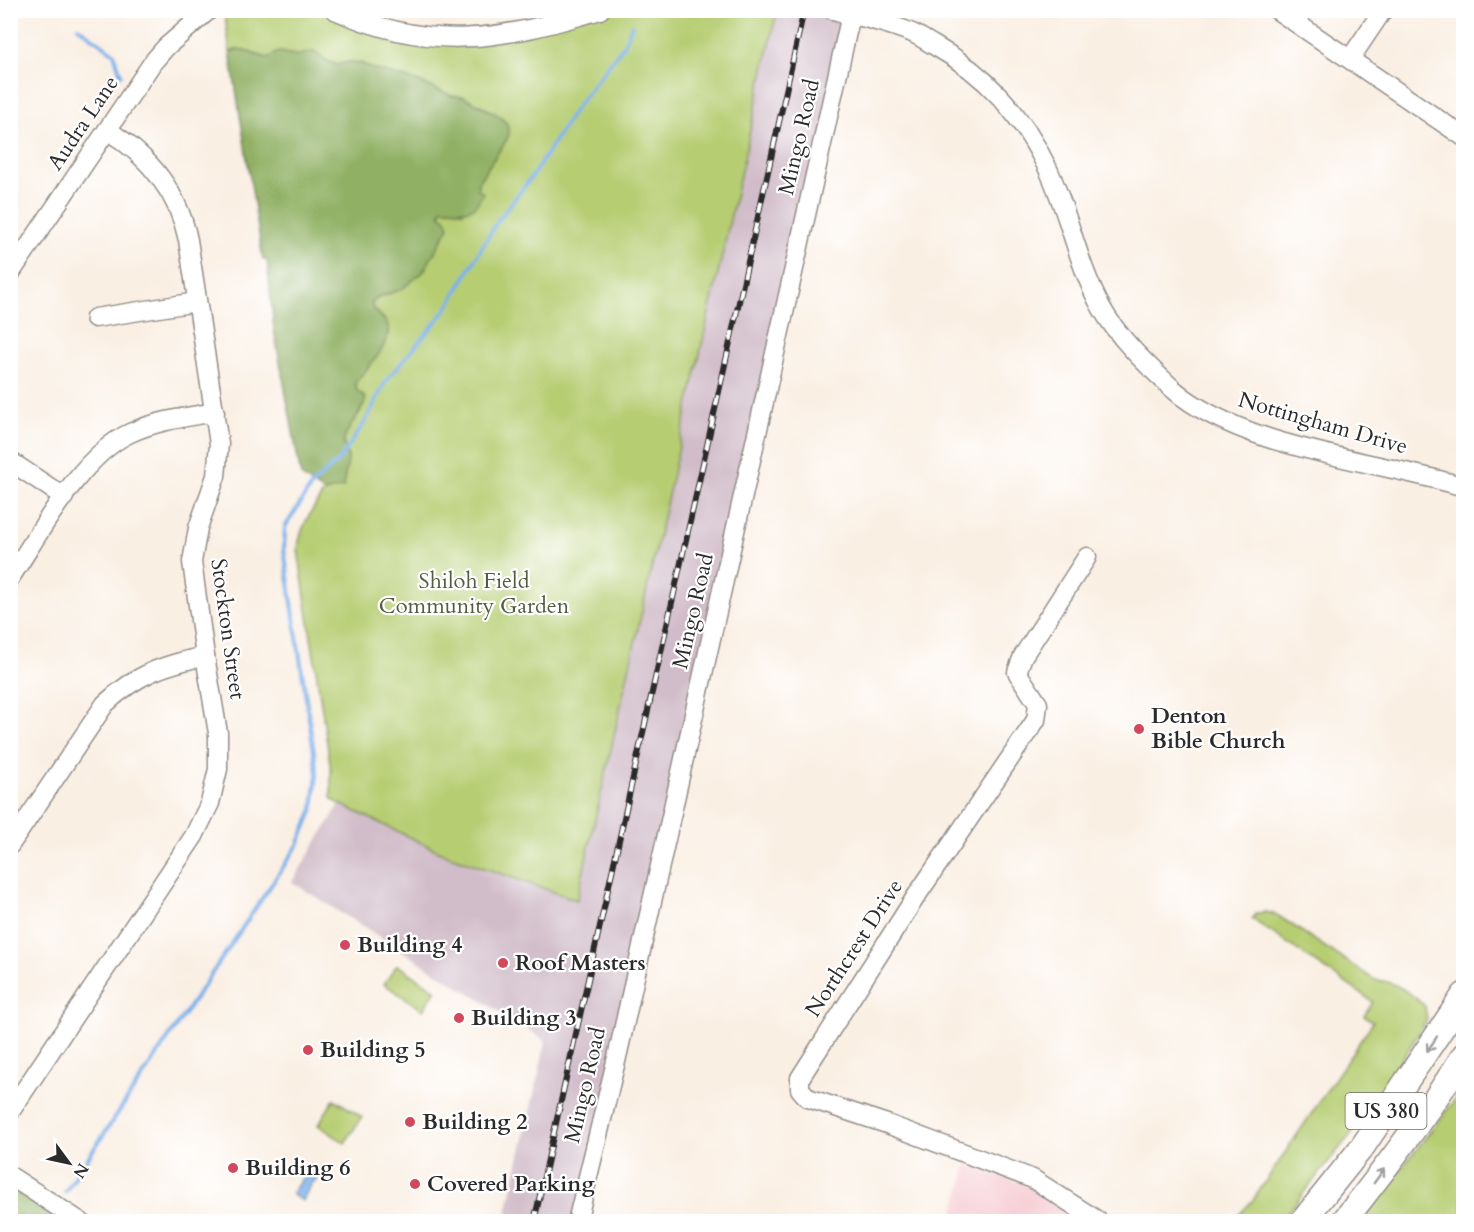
<svg xmlns="http://www.w3.org/2000/svg" width="1474" height="1232" font-family="Cardo,serif">
	<style>
		.built { fill: #f6cfd6 }
		.industrial { fill: #d1bdc9 }
		.green { fill: #b6cd72; stroke: #707c4e; stroke-width: 1.5 }
		.forest { fill: #90b064; stroke: #5e6e48; stroke-width: 1.5 }
		.water { fill: #7bb0e9; stroke: #536e8a; stroke-width: 1.5 }
		.lines { fill: none; stroke-linecap: round; stroke-linejoin: round }
		.stream { stroke: #7bb0e9; stroke-width: 4 }
		.minor-casing { stroke: #928d87; stroke-width: 21 }
		.major-casing { stroke: #928d87; stroke-width: 27 }
		.minor { stroke: #fff; stroke-width: 18 }
		.major { stroke: #fff; stroke-width: 24 }
		.rail-casing { stroke: #2b2b2b; stroke-width: 6 }
		.rail { stroke: #fff; stroke-width: 4; stroke-dasharray: 11; stroke-linecap: butt }
		.oneway { stroke: #a0a0a0 }
		.poi-dot { fill: #d1495b; stroke: #fff; stroke-width: 2 }
		.labels { text-anchor: middle; dominant-baseline: central; stroke-width: 4.5; stroke-linejoin: round; paint-order: stroke }
		.shield { fill: #fff; stroke: #6b6b6b; stroke-width: 1.5 }
		.shield-label { font-size: 21px; font-weight: bold; fill: #2b2b2b }
		.street-label { font-size: 22px; fill: #2b2b2b; stroke: #fff }
		.park-label { font-size: 22px; fill: #555c40; stroke: #fff }
		.poi-label { font-size: 22px; font-weight: bold; fill: #2b2b2b; stroke: #fff; text-anchor: start }
	</style>
	<rect width="100%" height="100%" fill="#fff"/>
	<filter id="ink" filterUnits="userSpaceOnUse"><feTurbulence type="fractalNoise" baseFrequency=".0167" numOctaves="2"/><feDisplacementMap in="SourceGraphic" scale="12" xChannelSelector="R" yChannelSelector="G"/><feConvolveMatrix kernelMatrix="1 2 1 2 8 2 1 2 1" color-interpolation-filters="sRGB"/></filter>
	<filter id="wash" filterUnits="userSpaceOnUse"><feTurbulence type="fractalNoise" baseFrequency=".008" numOctaves="4" result="noise"/><feDisplacementMap in="SourceGraphic" scale="24" xChannelSelector="R" yChannelSelector="G"/><feGaussianBlur stdDeviation="1.35" result="paint"/><feColorMatrix in="noise" values="0 0 0 0 0 0 0 0 0 0 0 0 0 0 0 0 0 1.4 0 .05"/><feComposite in="paint" operator="in"/></filter>
	<g filter="url(#wash)">
		<rect width="100%" height="100%" fill="#faefe3"/>
		<polygon class="built" points="967,1165 1039,1189 1086,1222 951,1222"/>
		<polygon class="industrial" points="833,10 851,15 577,1221 505,1221 546,1041 292,882 340,804 447,855 577,900 777,11"/>
		<g class="green">
			<path d="M224,11H335L429,37L600,11H777L577,900L447,855L340,804L331,798V770L298,550C299,527 312,511 324,492L343,487C343,476 347,469 348,459C348,451 341,446 345,437C351,419 363,417 363,395L357,391L355,383C365,370 391,344 388,326C386,318 375,313 371,304L379,297L391,293L413,280L423,272L444,236L440,214L442,209H454L463,212L478,189V182L506,141L509,134L507,124L501,117L479,104L464,97L452,96L419,82L373,69L360,63L349,62L337,65L327,61L320,55C312,55 303,56 295,55C281,54 282,49 268,58L239,49L230,52Z"/>
			<path d="M1266,912L1277,915L1375,980C1395,981 1410,993 1425,1006L1427,1020L1391,1077L1351,1134L1281,1221H1233L1253,1200L1373,1022L1364,1016L1373,1002L1252,919L1257,913Z"/>
			<polygon points="397,965 436,990 423,1010 384,984"/>
			<polygon points="1463,1085 1463,1221 1361,1221 1453,1102"/>
			<polygon points="334,1099 362,1117 345,1143 318,1125"/>
		</g>
		<g class="forest">
			<path d="M239,49C250,51 258,57 268,58C285,47 279,54 295,55C301,56 307,52 314,52L327,61L337,65L349,62L360,63L373,69L419,82L452,96L464,97L501,117L507,124L509,134L506,141L478,182V189L483,193C472,218 463,208 442,209L440,214L446,219L449,227L423,272L402,289L379,297L371,304C375,313 386,318 388,326C391,346 366,369 355,383L357,391L363,395L366,399C362,413 350,423 345,437C341,446 348,451 348,459C348,469 343,476 344,487L324,492L301,476L274,330L267,260H263L230,52Z"/>
			<polygon points="10,1176 47,1199 52,1221 11,1221"/>
		</g>
		<polygon class="water" points="309,1164 321,1172 315,1182 313,1181 303,1201 291,1194 304,1176 303,1174"/>
		<g class="lines">
			<g class="stream">
				<polyline points="78,27 114,53 121,75"/>
				<polyline points="65,1192 298,845 313,809 317,773 284,549 285,527 312,485 340,459 365,422 386,381 446,310 496,223 533,175 577,106 624,45 632,25"/>
				<polyline points="45,1222 46,1221"/>
			</g>
		</g>
	</g>
	<g filter="url(#ink)">
		<g class="lines">
			<defs>
				<g id="minor">
					<path d="M335,10C433,54 502,39 600,10"/>
					<path d="M833,10C857,16 884,22 907,31C917,34 926,41 935,46C987,75 1021,114 1047,167C1069,212 1077,263 1101,307C1118,338 1147,365 1173,389C1242,449 1376,460 1464,487"/>
					<polyline points="1277,10 1464,137"/>
					<polyline points="1350,59 1383,10"/>
					<polyline points="10,274 153,62 166,47 209,10"/>
					<polyline points="95,318 197,302"/>
					<polyline points="10,461 64,497"/>
					<polyline points="1087,557 1023,656 1017,672 1038,704 1036,720 915,898 800,1078 800,1089 808,1098 887,1124 1033,1179 1100,1222"/>
					<path d="M10,578C40,533 80,456 130,433C156,421 186,417 215,412"/>
					<path d="M10,845L105,704C137,674 163,665 205,656"/>
					<path d="M10,1112L194,836L210,803L218,769V733L205,656L192,562L198,528L216,476L219,444L188,240C178,192 149,156 107,130"/>
					<polyline points="10,1176 81,1222"/>
					<polyline points="577,1222 618,1053 852,10"/>
				</g>
				<g id="major">
					<polyline points="1302,1222 1363,1146 1464,995"/>
					<path d="M1343,1222C1386,1168 1428,1113 1464,1055"/>
				</g>
			</defs>
			<use href="#minor" class="minor-casing"/>
			<use href="#major" class="major-casing"/>
			<use href="#minor" class="minor"/>
			<use href="#major" class="major"/>
			<defs>
				<polyline id="rail" points="534,1222 804,10"/>
			</defs>
			<use href="#rail" class="rail-casing"/>
			<use href="#rail" class="rail"/>
		</g>
		<defs><path id="oneway-shaft" d="M-6 0H5M1.5-3L5.5 0L1.5 3" fill="none" stroke-width="1.6" stroke-linecap="round" stroke-linejoin="round" transform="scale(1.5)"/></defs>
		<g class="oneway">
			<use href="#oneway-shaft" transform="translate(1432 1044) rotate(124)"/>
			<use href="#oneway-shaft" transform="translate(1379 1176) rotate(-54)"/>
		</g>
	</g>
	<g class="poi-dot">
		<circle cx="1139" cy="729" r="6"/>
		<circle cx="345" cy="945" r="6"/>
		<circle cx="503" cy="963" r="6"/>
		<circle cx="459" cy="1018" r="6"/>
		<circle cx="308" cy="1050" r="6"/>
		<circle cx="410" cy="1122" r="6"/>
		<circle cx="233" cy="1168" r="6"/>
		<circle cx="415" cy="1184" r="6"/>
	</g>
	<g class="labels">
		<rect class="shield" x="1345.5" y="1093" width="81" height="36" rx="4.5"/>
		<g class="shield-label">
			<text x="1386" y="1111">US 380</text>
		</g>
		<g class="street-label">
			<text transform="translate(83 123) rotate(-56)">Audra Lane</text>
			<text transform="translate(799 137) rotate(-77)">Mingo Road</text>
			<text transform="translate(1323 423) rotate(16)">Nottingham Drive</text>
			<text transform="translate(693 611) rotate(-77)">Mingo Road</text>
			<text transform="translate(228 629) rotate(82)">Stockton Street</text>
			<text transform="translate(854 948) rotate(-57)">Northcrest Drive</text>
			<text transform="translate(585 1085) rotate(-77)">Mingo Road</text>
		</g>
		<g class="park-label">
			<text x="474" y="581">Shiloh Field<tspan x="474" dy="25">Community Garden</tspan></text>
		</g>
		<g class="poi-label">
			<text x="1151" y="716">Denton<tspan x="1151" dy="25">Bible Church</tspan></text>
			<text x="357" y="945">Building 4</text>
			<text x="515" y="963">Roof Masters</text>
			<text x="471" y="1018">Building 3</text>
			<text x="320" y="1050">Building 5</text>
			<text x="422" y="1122">Building 2</text>
			<text x="245" y="1168">Building 6</text>
			<text x="427" y="1184">Covered Parking</text>
		</g>
	</g>
	<rect width="1474" height="1232" fill="none" stroke="#fff" stroke-width="36"/>
	<g transform="translate(69 1163) rotate(123)" stroke="#ffffff" stroke-width="4.5" paint-order="stroke">
	<path d="M0-4.5L10 22L0 15L-10 22Z" fill="#2b2b2b"/>
	<text y="-9" font-size="16" font-weight="bold" text-anchor="middle" fill="#2b2b2b">N</text>
	</g>
</svg>
